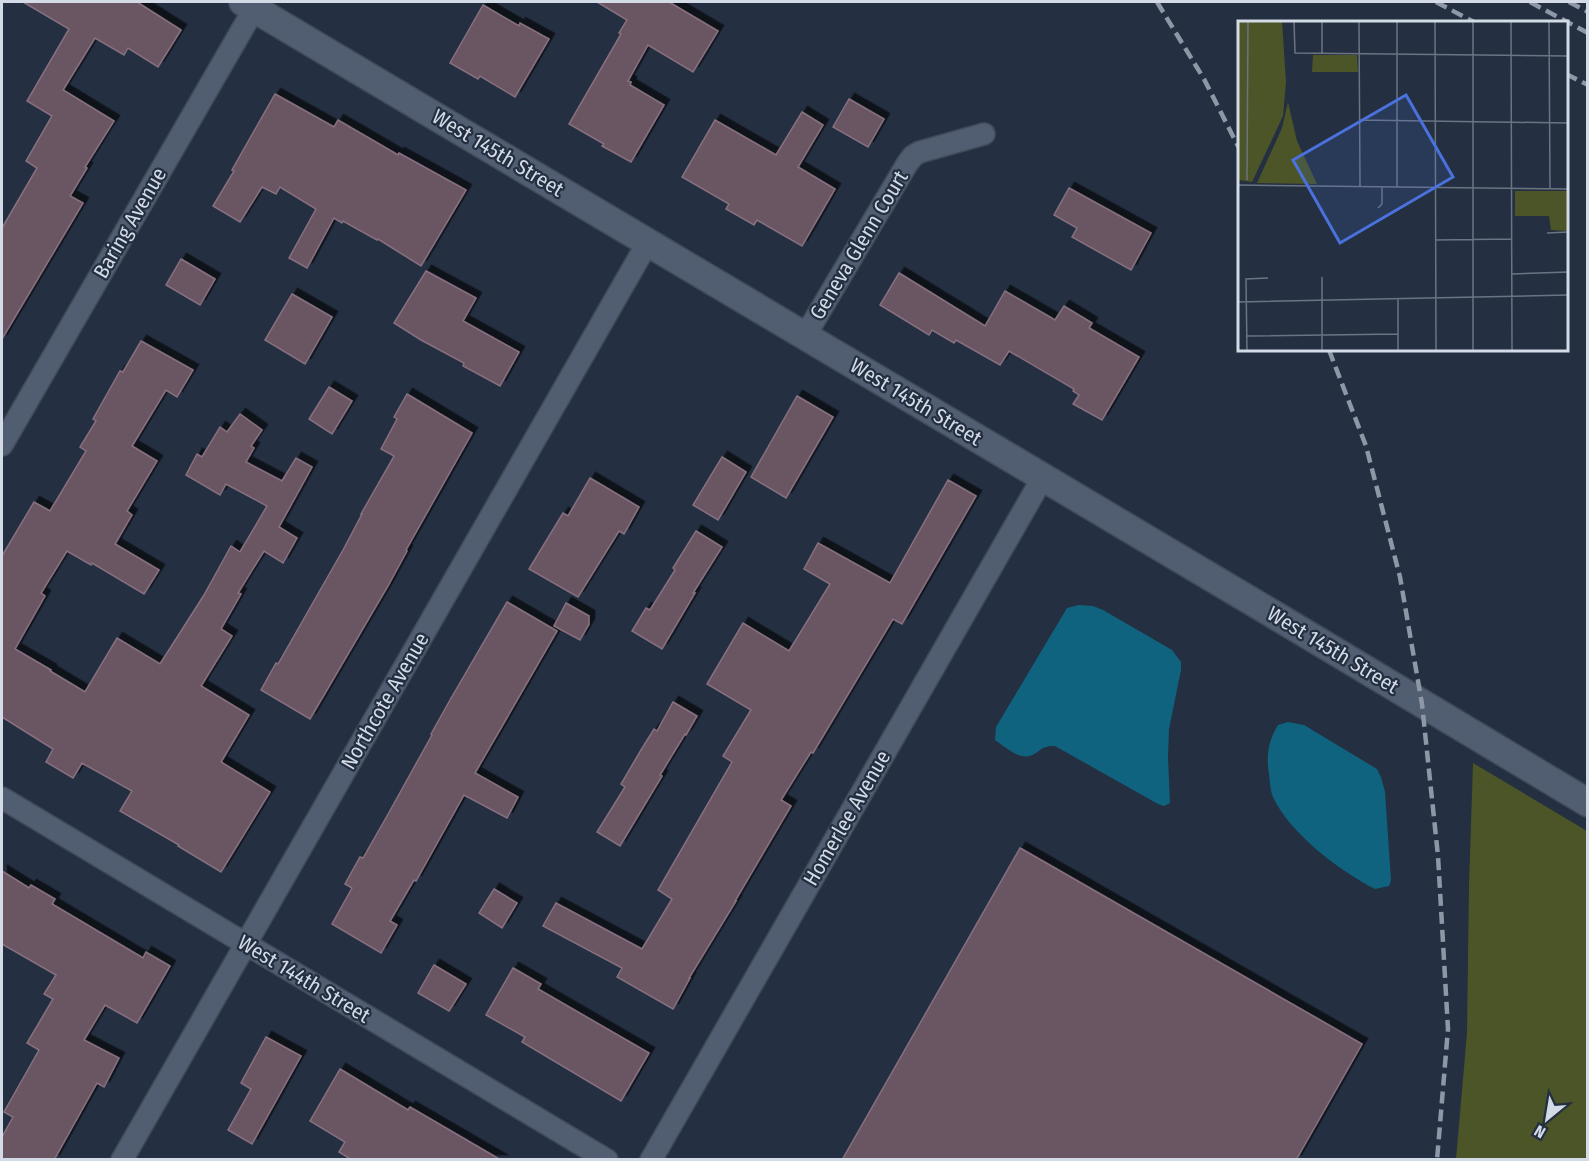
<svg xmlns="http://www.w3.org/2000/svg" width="1589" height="1161" font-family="'Fira Sans Condensed',sans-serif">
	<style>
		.green { fill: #4b5527 }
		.water { fill: #0f637e }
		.building { fill: #6a5463; stroke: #87707f; stroke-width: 1.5; filter: url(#shadow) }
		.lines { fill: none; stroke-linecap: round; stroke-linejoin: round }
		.minor-casing { stroke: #404a59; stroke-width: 24 }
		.tertiary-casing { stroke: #404a59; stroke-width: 30 }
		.minor { stroke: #515e72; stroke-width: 21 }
		.tertiary { stroke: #515e72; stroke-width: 27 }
		.rail { stroke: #8d97a5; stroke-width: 4.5; stroke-dasharray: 12 6; stroke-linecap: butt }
		.labels { text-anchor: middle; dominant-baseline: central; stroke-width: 4.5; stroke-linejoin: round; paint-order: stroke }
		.street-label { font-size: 21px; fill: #d3dbe7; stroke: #242f41 }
		.inset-road { fill: none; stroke: #6a7483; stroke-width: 1.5 }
		.view { fill: #4a71dc; fill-opacity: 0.15; stroke: #4a71dc; stroke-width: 3 }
		.inset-edge { fill: none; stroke: #d3dbe7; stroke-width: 3 }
	</style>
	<defs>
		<filter id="shadow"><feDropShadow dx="5.5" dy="-5.5" stdDeviation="0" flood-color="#0009"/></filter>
	</defs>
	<rect width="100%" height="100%" fill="#242f41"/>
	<polygon class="green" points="1473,763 1587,831 1587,1159 1456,1159 1467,1033 1469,884"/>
	<g class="water">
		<path d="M1079,605L1093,606L1103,610L1172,650L1181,662V670L1169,729L1168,758L1170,803L1164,806L1158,804L1055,746C1038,746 1041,753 1029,756C1018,759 1004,746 995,740L996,727L1067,608Z"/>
		<path d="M1288,722L1304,725L1377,769L1381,777L1385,792L1391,880L1389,886L1375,889C1340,871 1290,834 1273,797C1270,790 1270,781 1269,774C1266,756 1268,741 1278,725Z"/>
	</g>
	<g class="building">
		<polygon points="23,2 137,2 181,30 158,67 128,48 124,55 95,38 63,90 114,121 85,167 87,168 70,196 83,203 2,339 2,228 37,168 26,161 52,116 27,101 69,29"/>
		<polygon points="597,2 669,2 718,31 693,72 648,45 628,81 631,82 630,85 664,105 631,162 602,146 604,144 569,124 621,34 619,33 627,20"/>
		<polygon points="483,5 519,26 520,23 549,39 515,97 480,76 478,79 450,63"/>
		<polygon points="275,94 334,127 338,120 398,155 399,153 466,190 421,266 378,239 377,240 343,221 342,223 334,218 307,268 289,258 316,209 280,187 276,194 262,187 240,222 213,206 234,171 232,170"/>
		<polygon points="849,99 884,119 868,147 833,127"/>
		<polygon points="802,112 823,125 798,167 835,189 802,246 757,220 754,225 726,209 729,204 682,177 715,120 776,155"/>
		<polygon points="1069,188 1151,233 1131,270 1072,237 1077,228 1054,215"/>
		<polygon points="181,259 215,279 200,305 166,285"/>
		<polygon points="426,271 476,298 463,321 519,352 500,386 463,366 464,363 421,340 394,323"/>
		<polygon points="899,273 985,326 1005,291 1055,320 1064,306 1092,323 1089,328 1139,357 1102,420 1073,404 1079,395 1073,391 1074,389 1009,351 1000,365 956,340 954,343 932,330 929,335 880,305"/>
		<polygon points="292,294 332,317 305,364 265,340"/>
		<polygon points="141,341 193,370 177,397 166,390 132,446 157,461 127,511 132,515 115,544 159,570 144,594 92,563 91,565 67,551 41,593 45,596 15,649 51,670 50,671 85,692 117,638 160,664 204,595 231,546 240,552 267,506 226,484 220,495 186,475 197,454 202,457 220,427 227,432 240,414 262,430 251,446 254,448 246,462 282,481 296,458 312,467 279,527 297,538 283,563 264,551 238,593 241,594 221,629 232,636 201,686 249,715 221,762 270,792 221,872 178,846 179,845 120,811 132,791 82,763 73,778 46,762 53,749 2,717 2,556 34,502 50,511 86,451 80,447 96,421 93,419 120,371 123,372"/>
		<polygon points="329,387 352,401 332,434 309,419"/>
		<polygon points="407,394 472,433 406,550 407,551 388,586 310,719 261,690 276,663 278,664 343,550 362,514 361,514 394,456 381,449 397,419 394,417"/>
		<polygon points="797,396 833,417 786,498 751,477"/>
		<polygon points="722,457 746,472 718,520 693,505"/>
		<polygon points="590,478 639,507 624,534 619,531 578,597 529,569 563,513 568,516"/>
		<polygon points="948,480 976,496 902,624 893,619 813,753 811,752 781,800 791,806 735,901 736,901 689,978 690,978 673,1009 617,977 622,968 543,926 556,903 642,949 672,899 658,890 732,762 723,756 751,710 707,684 743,623 789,651 830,584 804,569 818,543 890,583"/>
		<polygon points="696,531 722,547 693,593 695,593 662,649 632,631 646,608 650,610 675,570 673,568"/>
		<polygon points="507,602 557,631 475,773 518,797 507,818 464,795 416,881 414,880 390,921 397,925 381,953 332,924 352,888 345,884 360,857 363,858 387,816 432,735 431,734 450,700"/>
		<polygon points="566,603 589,616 589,624 580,640 554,626"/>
		<polygon points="673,702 697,716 686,735 685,734 660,775 662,776 620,846 597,832 625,787 621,784 641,750 654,729 657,731"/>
		<polygon points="1020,848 1362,1044 1296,1160 842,1160"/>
		<polygon points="2,871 29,888 31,885 55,899 52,904 143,958 146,952 170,966 137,1023 105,1005 84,1040 119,1058 104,1087 97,1083 54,1160 2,1160 2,1137 13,1117 4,1112 39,1050 27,1043 53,999 44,994 56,975 2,944"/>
		<polygon points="494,889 517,903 502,928 479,913"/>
		<polygon points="434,965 466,984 449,1011 418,993"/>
		<polygon points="513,968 541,984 538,989 649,1053 621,1101 522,1042 525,1037 486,1015"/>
		<polygon points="266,1037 301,1056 252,1144 228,1130 251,1089 241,1083"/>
		<polygon points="340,1069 408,1110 410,1107 501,1160 352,1160 339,1152 345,1142 310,1121"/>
	</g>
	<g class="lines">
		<defs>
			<g id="minor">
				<polyline points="805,336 907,164 913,156 920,152 984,134"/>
				<polyline points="2,445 258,2"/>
				<polyline points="2,798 607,1160"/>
				<polyline points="122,1160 648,242"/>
				<polyline points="651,1160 1043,477"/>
			</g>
			<polyline id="tertiary" points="243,2 1273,614 1588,803"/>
		</defs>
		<use href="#minor" class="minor-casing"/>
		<use href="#tertiary" class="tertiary-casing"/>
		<use href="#minor" class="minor"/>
		<use href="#tertiary" class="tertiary"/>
		<g class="rail">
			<polyline points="1157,2 1204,79 1240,150"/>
			<polyline points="1436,2 1474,22"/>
			<polyline points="1530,2 1588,33"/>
			<polyline points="1569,2 1588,12"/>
			<polyline points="1566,74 1588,85"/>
			<polyline points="1329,350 1366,446 1400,577 1422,704 1438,856 1448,1029 1437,1160"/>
		</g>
	</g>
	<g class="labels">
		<g class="street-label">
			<text transform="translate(498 153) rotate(31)">West 145th Street</text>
			<text transform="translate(130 223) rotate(-60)">Baring Avenue</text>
			<text transform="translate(859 245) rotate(-59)">Geneva Glenn Court</text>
			<text transform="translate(916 402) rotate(31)">West 145th Street</text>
			<text transform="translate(1333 650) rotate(31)">West 145th Street</text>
			<text transform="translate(385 701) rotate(-60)">Northcote Avenue</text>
			<text transform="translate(847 818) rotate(-60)">Homerlee Avenue</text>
			<text transform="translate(304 979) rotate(31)">West 144th Street</text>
		</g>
	</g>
	<g transform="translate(1238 21)">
		<rect width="330" height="330" fill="#242f41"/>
		<path d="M0,0H44L48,61L45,95L14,161L1,159ZM75,34H119L120,51H74ZM50,81L59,120L79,163L19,162L44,107ZM277,170H330V210L313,209L311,195H277Z" fill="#4b5527"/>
		<path class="inset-road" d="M56,0L57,32L330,35M84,0V32M121,0L122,165M159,0V166M197,0L198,330M235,0V330M273,0L274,330M311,0L312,168M122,99L330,102M9,159L10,0M0,164L330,168M140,187L144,183V166M309,212L330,211M197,219L273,218M274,253L330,251M160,278V330M0,281L330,274M8,315L160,313M9,330L8,258L30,257M84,330V256"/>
		<path class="view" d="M168,74L215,156L102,222L55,139Z"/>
		<rect width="330" height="330" class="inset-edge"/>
	</g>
	<rect width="1589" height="1161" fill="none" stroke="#d3dbe7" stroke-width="6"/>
	<g transform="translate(1547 1119) rotate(210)" stroke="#242f41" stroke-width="4.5" paint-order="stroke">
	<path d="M0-4.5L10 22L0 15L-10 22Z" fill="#d3dbe7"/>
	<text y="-9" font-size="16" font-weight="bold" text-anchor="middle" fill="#d3dbe7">N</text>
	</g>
</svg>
